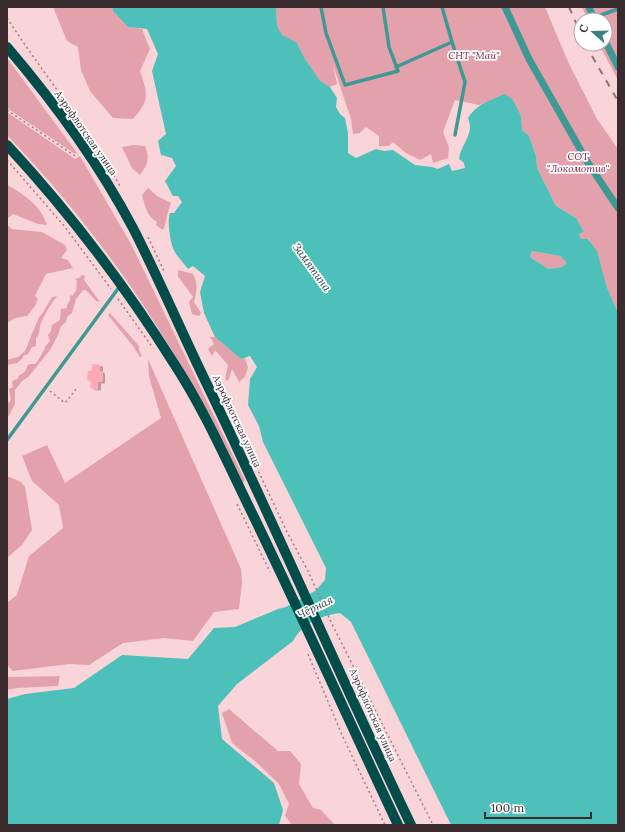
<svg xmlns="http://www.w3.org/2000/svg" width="625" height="832" font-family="Lora,serif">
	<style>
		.green { fill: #e3a1ac }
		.water { fill: #4dc0ba; fill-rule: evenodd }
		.building { fill: #fea8b8; filter: url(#shadow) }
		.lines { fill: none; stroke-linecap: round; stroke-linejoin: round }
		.path { stroke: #9b8285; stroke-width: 1.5; stroke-dasharray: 2 3; stroke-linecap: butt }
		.service { stroke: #3e9894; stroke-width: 3.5 }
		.minor { stroke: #3e9894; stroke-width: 7 }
		.primary { stroke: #024d4a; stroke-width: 10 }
		.rail { stroke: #8c7578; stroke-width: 2; stroke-dasharray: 7 7; stroke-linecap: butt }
		.labels { text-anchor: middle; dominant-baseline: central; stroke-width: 3.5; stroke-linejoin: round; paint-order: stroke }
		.park-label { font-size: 10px; font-style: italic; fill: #761a36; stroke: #fff }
		.street-label { font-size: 10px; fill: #3a2c2e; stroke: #fff }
		.water-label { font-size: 11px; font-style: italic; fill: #27413f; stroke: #fff }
	</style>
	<defs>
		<filter id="shadow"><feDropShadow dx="3" dy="1.5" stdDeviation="0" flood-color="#0004"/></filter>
	</defs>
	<rect width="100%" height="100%" fill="#f9d4d9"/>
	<g class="green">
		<path d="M53,7H114L112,10L128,27L142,29L150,49L140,71C148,94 150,100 133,119L113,118L90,91L81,70L78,47L67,41Z"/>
		<polygon points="276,7 545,7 569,64 597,119 618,149 618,313 606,285 589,239 581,239 579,234 583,232 576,218 556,206 537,168 536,156 529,136 522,130 521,116 505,95 479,105 455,100 443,132 449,147 448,158 433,163 431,154 420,160 406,153 393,142 389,146 379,146 379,136 366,127 360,133 353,134 351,119 333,65 337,84 330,87 320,82 305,59 297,43 282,36 277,26"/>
		<polygon points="582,7 618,7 618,80 599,44 605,44 605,20 588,20"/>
		<polygon points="7,58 77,153 75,154 7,108"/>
		<path d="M7,112L75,159L80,156L132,246L245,480L243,483C220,438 197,393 171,349C125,272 69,200 7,135Z"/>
		<path d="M133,145L145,146C150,158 148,164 140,175L132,168L122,147Z"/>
		<path d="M7,185C23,193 42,207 47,225L38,224L13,214L7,219Z"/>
		<path d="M148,188L157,196L171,203C167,212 167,221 163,230L156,225L157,222C147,217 145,205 142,195Z"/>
		<polygon points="7,225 12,229 42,232 65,245 67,250 61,258 68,260 73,268 46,274 35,296 38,299 35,306 27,316 15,318 7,323"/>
		<polygon points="532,251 560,256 567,263 562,267 549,269 530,257"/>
		<path d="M178,270L193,274C198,282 197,293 194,302L201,313L199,316L192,314L189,302L193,297L178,276Z"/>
		<path d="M82,275L85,276L84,280L100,302L96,301L86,290H83L76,299L72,313L67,317L66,322L61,326L58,335L50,350L29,376L22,381L15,390V404L7,419V403L11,401L9,389L13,387L12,382L14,380L18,379L19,375C24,374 26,370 28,365L31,364H35C40,360 41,353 45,349V347L50,341L48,335L51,331L52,325L60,320L61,309L67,308V305L70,300V295L72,296L76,291L77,281L75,279L79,278Z"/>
		<path d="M57,296C50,305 43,317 40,326C39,331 40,334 36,338V346L32,347L28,354L23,356V358L17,363L7,365V360L18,357L25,351L39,317L42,314L52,297Z"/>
		<polygon points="110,313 139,346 139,350 142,356 140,357 133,346 108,315"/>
		<polygon points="210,337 215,337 241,359 245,358 246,362 248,367 245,377 239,382 232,369 228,381 225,379 228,365 215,350 212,356 208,349 214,344"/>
		<polygon points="148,359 241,569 242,582 239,609 214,612 193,641 164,638 123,643 89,665 69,664 13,671 7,665 7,603 17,595 29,556 63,528 59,505 32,481 22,456 47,445 65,483 161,418 149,376"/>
		<polygon points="7,476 21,482 25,487 32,530 22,545 7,558"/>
		<polygon points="60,676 58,686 17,688 7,690 7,677"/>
		<polygon points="229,709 278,751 290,751 301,764 299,784 313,808 321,810 335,825 292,825 285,816 289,804 279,784 255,761 232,743 222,713"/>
	</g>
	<path class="water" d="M114,7H276L277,26L282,35L297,43L305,59L320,81L330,87L337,98L336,107L340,114L345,118L348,133V153L356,158L376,149L384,151L393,150L415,165L432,167L438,169L449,164L452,171L465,168L464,163L459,159C460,148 469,139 470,128C470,125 469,121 468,118C478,103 489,101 505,94L513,100L521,116L522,130L529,136L536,156L537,168L556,206L576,218L584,232L579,234L581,239H588L597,251L606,285L618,313V825H451L351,622L340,613C320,616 303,623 293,641L237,684L218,706L222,739L274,783L283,810L279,825H7V699L25,694L74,688L122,655L188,659L214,628L235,627L278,609L286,607L299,600L315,591L325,580L326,568L263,442L259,426L248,405L250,379L257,367L250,356L241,359L215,337L204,313L200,292L205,276L193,266L188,269C183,262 176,256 173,248C170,241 167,220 170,213H174L182,202L178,196H173L165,181L176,166L172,158L161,155L158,141L166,134L152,71L158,54L147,29L128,27L112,10ZM532,251L560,256L567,263L562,267L549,269L530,257Z"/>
	<polygon class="building" points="92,364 100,365 100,371 103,372 102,382 98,382 98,389 90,388 91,382 87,380 88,371 92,370"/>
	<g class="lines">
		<g class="path">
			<path d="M7,18C44,75 88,128 121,188"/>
			<polyline points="7,110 75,156 78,155"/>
			<polyline points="7,160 65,227 111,289"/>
			<polyline points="148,237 164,271"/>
			<polyline points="118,299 153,348"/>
			<polyline points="216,381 287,532 308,571 332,624 433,825"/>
			<polyline points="50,391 65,403 77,388"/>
			<polyline points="237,504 270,572"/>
			<polyline points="308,654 342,735 385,825"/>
		</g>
		<g class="service">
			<polyline points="321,7 326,33 345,85 398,71 389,47 383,7"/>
			<polyline points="442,7 452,42 465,82 455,135"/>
			<polyline points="593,18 618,9"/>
			<polyline points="396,67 452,42"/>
			<polyline points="7,440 120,286"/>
		</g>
		<g class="minor">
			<polyline points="505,7 529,59 588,163 618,208"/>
			<polyline points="589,7 594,20"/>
			<polyline points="605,41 618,67"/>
		</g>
		<g class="primary">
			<path d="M7,47C54,102 99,164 133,228C157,275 178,324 201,372C274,522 339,675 411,825"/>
			<path d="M7,145C69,212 124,284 173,362C204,409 227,462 252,513C302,616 349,721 398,825"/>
		</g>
		<g class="rail">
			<polyline points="569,7 581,34"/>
			<polyline points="585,44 618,101"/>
		</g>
	</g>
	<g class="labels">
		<g class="park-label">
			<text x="474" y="55">СНТ "Май"</text>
			<text x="578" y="156">СОТ<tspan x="578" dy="12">"Локомотив"</tspan></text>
		</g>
		<g class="street-label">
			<text transform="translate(86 133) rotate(55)">Аэрофлотская улица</text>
			<text transform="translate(237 421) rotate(65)">Аэрофлотская улица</text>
			<text transform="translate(373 715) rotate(66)">Аэрофлотская улица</text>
		</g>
		<g class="water-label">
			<text transform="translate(312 267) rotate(54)">Замятина</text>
			<text transform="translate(315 607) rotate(-26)">Чёрная</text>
		</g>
	</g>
	<rect width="625" height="832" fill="none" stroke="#3a2c2e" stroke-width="16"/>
	<g transform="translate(593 32) rotate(290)"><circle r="19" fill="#ffffff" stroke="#b0abab"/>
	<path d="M0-3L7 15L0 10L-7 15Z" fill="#3b827f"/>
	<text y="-6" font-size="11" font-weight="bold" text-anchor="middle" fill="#3a2c2e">С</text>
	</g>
	<path d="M485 812v6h106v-6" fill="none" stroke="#3a2c2e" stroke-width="2"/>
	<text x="491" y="812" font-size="12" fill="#3a2c2e" stroke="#ffffff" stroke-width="3" paint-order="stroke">100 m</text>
</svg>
